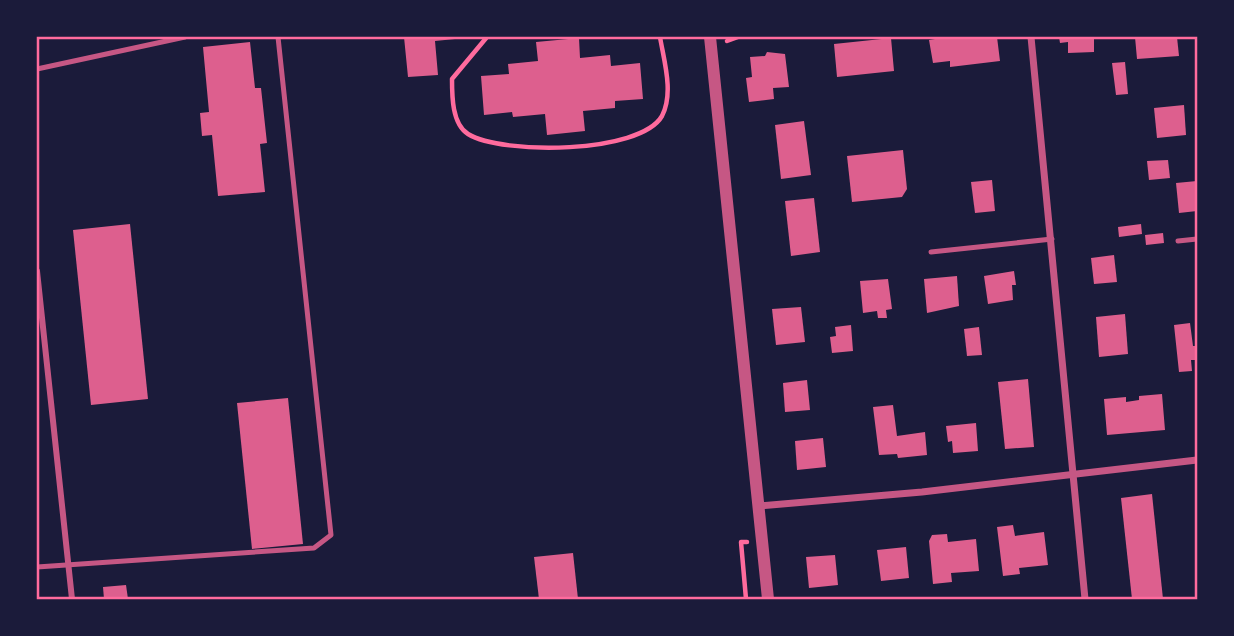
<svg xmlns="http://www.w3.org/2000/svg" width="1234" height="636" font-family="'Fira Sans Condensed',sans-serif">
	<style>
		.building { fill: #dd5f8e }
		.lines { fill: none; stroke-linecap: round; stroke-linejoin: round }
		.path { stroke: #ff6b9d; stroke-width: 4.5 }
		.service { stroke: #c65784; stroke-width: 5 }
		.pedestrian { stroke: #c65784; stroke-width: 6 }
		.minor { stroke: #c65784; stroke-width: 7 }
		.tertiary { stroke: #c65784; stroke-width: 12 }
		.neatline { fill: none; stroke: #ff6b9d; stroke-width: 2.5 }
	</style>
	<rect width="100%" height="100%" fill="#1b1b3a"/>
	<g class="building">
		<polygon points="404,37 455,37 455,39 435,41 438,75 408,77"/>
		<polygon points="947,37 997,37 1000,61 950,67 950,61 933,63 929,40"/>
		<polygon points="1059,37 1094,37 1094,52 1068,53 1068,42 1060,43"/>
		<polygon points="1135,37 1177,37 1179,56 1137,59"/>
		<polygon points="579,38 580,58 610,55 611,66 640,63 643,99 615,101 615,108 583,111 585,131 547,135 545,114 513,117 512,112 484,115 481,76 509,74 508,64 538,61 536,42"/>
		<polygon points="891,38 894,71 837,77 834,44"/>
		<polygon points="250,42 255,88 261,88 267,143 260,144 265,192 218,196 212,135 202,136 200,113 209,112 203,47"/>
		<polygon points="767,52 785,54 789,87 773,88 774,99 749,102 746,78 752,77 750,57 765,56"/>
		<polygon points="1125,62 1128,94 1116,95 1112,63"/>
		<polygon points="1184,105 1186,135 1157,138 1154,108"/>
		<polygon points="804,121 811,175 781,179 775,125"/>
		<polygon points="903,150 907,189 902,197 852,202 847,156"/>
		<polygon points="1168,160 1170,178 1149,180 1147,161"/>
		<polygon points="992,180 995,211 975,213 971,182"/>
		<polygon points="1197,181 1197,211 1179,213 1176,183"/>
		<polygon points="814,198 820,252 791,256 785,201"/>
		<polygon points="130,224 148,399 91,405 73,230"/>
		<polygon points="1141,224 1142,234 1119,237 1118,227"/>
		<polygon points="1163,233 1164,243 1146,245 1145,235"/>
		<polygon points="1114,255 1117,282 1094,284 1091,258"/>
		<polygon points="1014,271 1016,285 1012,285 1013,300 988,304 984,276"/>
		<polygon points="957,276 959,306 927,313 924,279"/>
		<polygon points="888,279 892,309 886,310 887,318 878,318 877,311 863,313 860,281"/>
		<polygon points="801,307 805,342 776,345 772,309"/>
		<polygon points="1125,314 1128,354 1099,357 1096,317"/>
		<polygon points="1190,323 1193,346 1197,346 1197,360 1191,360 1192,371 1179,372 1174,325"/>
		<polygon points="851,325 853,351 832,353 830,337 836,336 835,327"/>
		<polygon points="979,327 982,355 967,356 964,329"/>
		<polygon points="1028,379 1034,447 1005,449 998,382"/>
		<polygon points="807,380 810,410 785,412 783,383"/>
		<polygon points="1162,394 1165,430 1107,435 1104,399 1126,397 1126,402 1139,400 1139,396"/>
		<polygon points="288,398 303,544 252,549 237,403"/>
		<polygon points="893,405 897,436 925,432 927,455 898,458 897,454 879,455 873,407"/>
		<polygon points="976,423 978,451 953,453 952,441 948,442 946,426"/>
		<polygon points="823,438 826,467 797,470 795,441"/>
		<polygon points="1152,494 1163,599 1132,599 1121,498"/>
		<polygon points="1013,525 1015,536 1044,532 1048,565 1019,568 1020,574 1003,576 997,527"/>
		<polygon points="947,534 948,542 976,539 979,571 951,573 952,582 933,584 929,541 932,535"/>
		<polygon points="906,547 909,578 881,581 877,550"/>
		<polygon points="573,553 578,599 539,599 534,557"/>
		<polygon points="835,555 838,585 809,588 806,557"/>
		<polygon points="126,585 128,599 104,599 103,587"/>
	</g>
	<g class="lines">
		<g class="path">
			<path d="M487,37L452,79C452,96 452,124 468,134C502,155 640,154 662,116C674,93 664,61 660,37"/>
			<polyline points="727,41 738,37"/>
			<polyline points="746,599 741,542 747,542"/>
		</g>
		<g class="service">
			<polyline points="37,69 185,37"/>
			<polyline points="1178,241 1197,239"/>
			<polyline points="931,252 1052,239"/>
			<polyline points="37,567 314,548 331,535 278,37"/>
		</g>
		<polyline class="pedestrian" points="37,271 72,599"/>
		<g class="minor">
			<polyline points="1031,37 1085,599"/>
			<polyline points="760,506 922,492 1197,460"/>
		</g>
		<polyline class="tertiary" points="710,37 768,599"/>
	</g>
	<rect width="1234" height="636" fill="none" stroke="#1b1b3a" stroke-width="77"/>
	<rect x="38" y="38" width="1158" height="560" class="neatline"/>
</svg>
